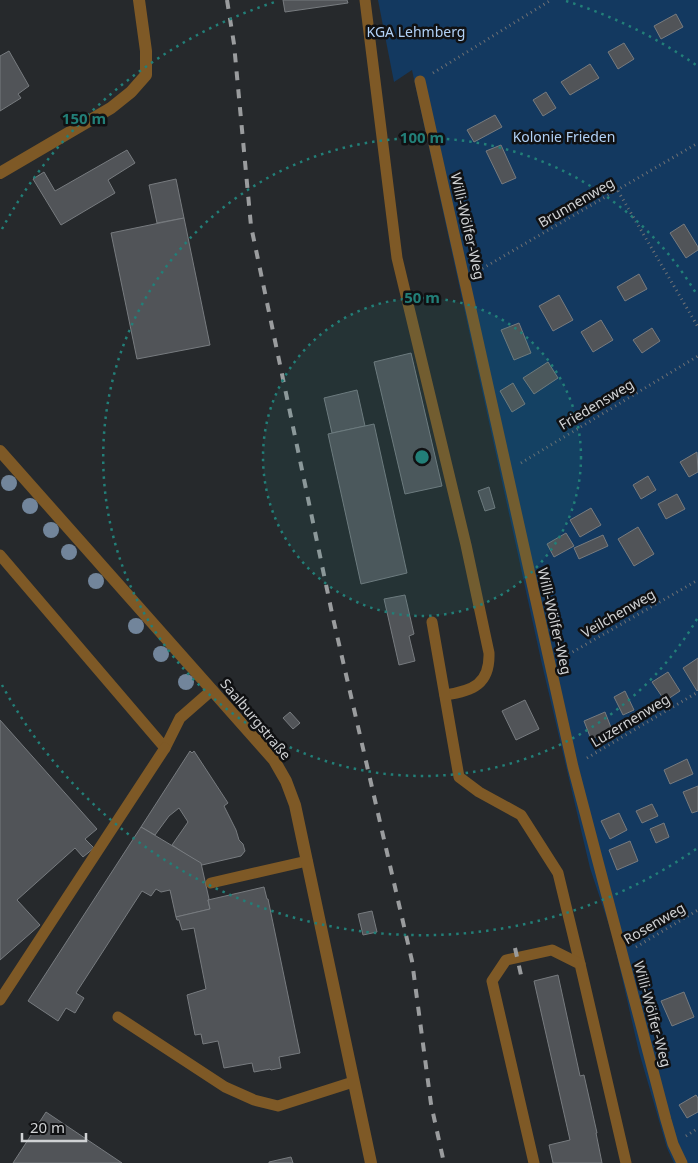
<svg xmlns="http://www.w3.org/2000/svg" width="698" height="1163" font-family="'Noto Sans',sans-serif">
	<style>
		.green { fill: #133960 }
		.building { fill: #515458; stroke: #777b7f }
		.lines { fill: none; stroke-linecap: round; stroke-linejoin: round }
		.path { stroke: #6f7174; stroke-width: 3; stroke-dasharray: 1 4; stroke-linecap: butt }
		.lane { stroke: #7e5926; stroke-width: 11 }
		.street { stroke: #7e5926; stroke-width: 12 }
		.rail { stroke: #9a9c9e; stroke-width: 4; stroke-dasharray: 9 9; stroke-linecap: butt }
		.tree { fill: #72859b }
		.ring { fill: none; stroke: #227f78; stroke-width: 2.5; stroke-dasharray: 2.5 5 }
		.labels { text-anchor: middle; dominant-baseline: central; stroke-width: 5; stroke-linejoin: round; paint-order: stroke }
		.park-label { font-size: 14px; fill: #b1d1f6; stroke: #101113 }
		.street-label { font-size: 14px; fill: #d0d2d4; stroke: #101113 }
		.centre { fill: #227f78; stroke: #101113; stroke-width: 2.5 }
		.ring-label { font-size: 15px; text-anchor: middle; font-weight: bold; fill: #227f78; stroke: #101113; stroke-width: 5; stroke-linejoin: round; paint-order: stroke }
	</style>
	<rect width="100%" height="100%" fill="#26292c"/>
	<polygon class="green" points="378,0 698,0 698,1163 674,1163 667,1148 639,1052 612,934 590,868 541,660 412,70 394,82"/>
	<g class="building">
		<polygon points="283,0 347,0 348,3 285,12"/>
		<polygon points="676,14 683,27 661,39 654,26"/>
		<polygon points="624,43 634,59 618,69 608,52"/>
		<polygon points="9,51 29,86 18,94 21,98 0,111 0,56"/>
		<polygon points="590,64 599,78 570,95 561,82"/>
		<polygon points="546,92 556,108 543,116 533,100"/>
		<polygon points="495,115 502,127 474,142 467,130"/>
		<polygon points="501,145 516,178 502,184 486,151"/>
		<polygon points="127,150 135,163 108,180 115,193 61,225 33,179 44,172 55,191"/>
		<polygon points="176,179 184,218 157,223 149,185"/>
		<polygon points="184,218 210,345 137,359 111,233"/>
		<polygon points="684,224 698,247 698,250 686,258 670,233"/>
		<polygon points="639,274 647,289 625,301 617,287"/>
		<polygon points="559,295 573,320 553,331 539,306"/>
		<polygon points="601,320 613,340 593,352 581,332"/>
		<polygon points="519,323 531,353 514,360 501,330"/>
		<polygon points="652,328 660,341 642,353 633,340"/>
		<polygon points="411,353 442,486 405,494 374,362"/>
		<polygon points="548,362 558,378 534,394 523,378"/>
		<polygon points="513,383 525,404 512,412 500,391"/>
		<polygon points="357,390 365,426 332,433 324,398"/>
		<polygon points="374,424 407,573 361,584 328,434"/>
		<polygon points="697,452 698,472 689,477 680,462"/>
		<polygon points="648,476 656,490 641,499 633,485"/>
		<polygon points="489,487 495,508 485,511 478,491"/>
		<polygon points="677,494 685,509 666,519 658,504"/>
		<polygon points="591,508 601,525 580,537 570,520"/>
		<polygon points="638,527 654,554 634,566 618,539"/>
		<polygon points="566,533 574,546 554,557 547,544"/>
		<polygon points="603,535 608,546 579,559 574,548"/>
		<polygon points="405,595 414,634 409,636 415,661 399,665 384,599"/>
		<polygon points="698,658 698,690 697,691 683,668"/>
		<polygon points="668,672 680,691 665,701 652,682"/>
		<polygon points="625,691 634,710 623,715 614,697"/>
		<polygon points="525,700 539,729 516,740 502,711"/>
		<polygon points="290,712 300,723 293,729 283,718"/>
		<polygon points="605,712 612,730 591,739 584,721"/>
		<polygon points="0,720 97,829 85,839 94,848 83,857 75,848 17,900 40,925 0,960"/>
		<polygon points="190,751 192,753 194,751 228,803 224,806 236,830 239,840 243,844 245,851 241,856 202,865 172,845 188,822 179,808 169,816 155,835 141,827"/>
		<polygon points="687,759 693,774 670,784 664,770"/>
		<polygon points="698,786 698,811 692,813 683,792"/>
		<polygon points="652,804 658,816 642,823 636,811"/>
		<polygon points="619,813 627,830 610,839 601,821"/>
		<polygon points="664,823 669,837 656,843 650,829"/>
		<polygon points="141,827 201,863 209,899 208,900 210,909 176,917 170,890 161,892 156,889 151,896 142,891 76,993 84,998 75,1013 66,1008 58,1021 28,1001"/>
		<polygon points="630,841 638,861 617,870 609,850"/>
		<polygon points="264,887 267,899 268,899 300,1053 279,1057 281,1068 271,1070 270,1069 254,1072 252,1063 224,1068 218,1041 203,1044 201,1034 195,1035 187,995 206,989 194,928 182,930 179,920 177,920 176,917 210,909 208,900"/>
		<polygon points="372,911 377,932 363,935 358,914"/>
		<polygon points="558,975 580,1076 584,1075 597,1133 596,1133 602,1163 553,1163 549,1145 570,1140 534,981"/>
		<polygon points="684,992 694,1017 672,1026 661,1001"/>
		<polygon points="696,1095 698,1098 698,1112 687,1118 679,1105"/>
		<polygon points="46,1112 122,1163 13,1163"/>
		<polygon points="291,1157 293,1163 269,1163 269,1162"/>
	</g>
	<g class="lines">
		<g class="path">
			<polyline points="433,73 551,0"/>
			<polyline points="618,191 698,327"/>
			<polyline points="478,271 698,143"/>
			<polyline points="521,463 698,356"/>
			<polyline points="564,657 698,580"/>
			<polyline points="587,758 698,692"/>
			<polyline points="636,947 698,910"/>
			<polyline points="686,1136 698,1128"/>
		</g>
		<g class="lane">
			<path d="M365,0L397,258L466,545L489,653C490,684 473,691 445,695"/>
			<polyline points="420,81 573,767 666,1120 673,1144 682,1163"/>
			<polyline points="0,555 165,748 180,718 212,690"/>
			<polyline points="432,622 459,777 479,792 521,815 558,873 580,964"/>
			<polyline points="211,883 307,861"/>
			<polyline points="0,1000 165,748"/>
			<polyline points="118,1017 225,1087 254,1100 278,1106 353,1082"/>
			<polyline points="534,1163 492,981 506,960 552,950 580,964 626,1163"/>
		</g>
		<g class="street">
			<polyline points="0,173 111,108 131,92 146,75 146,51 139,0"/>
			<polyline points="0,451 274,760 286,781 295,805 371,1163"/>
		</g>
		<g class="rail">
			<polyline points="227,0 234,44 251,226 333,618 412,961 431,1104 444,1163"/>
			<polyline points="515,948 521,975"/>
		</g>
	</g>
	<g class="tree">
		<circle cx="9" cy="483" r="8"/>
		<circle cx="30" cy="506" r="8"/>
		<circle cx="51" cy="530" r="8"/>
		<circle cx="69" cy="552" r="8"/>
		<circle cx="96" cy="581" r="8"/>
		<circle cx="136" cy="626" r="8"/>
		<circle cx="161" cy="654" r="8"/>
		<circle cx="186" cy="682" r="8"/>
	</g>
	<circle cx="422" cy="457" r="159" fill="#227f78" fill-opacity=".12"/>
	<g class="ring">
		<circle cx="422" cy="457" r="159"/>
		<path d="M697 619A319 319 0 1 1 697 295"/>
		<path d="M696 849A478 478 0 0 1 2 685M2 229A478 478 0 0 1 278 1M566 1A478 478 0 0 1 696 65"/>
	</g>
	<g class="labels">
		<g class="park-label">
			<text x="416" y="31">KGA Lehmberg</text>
			<text x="564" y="136">Kolonie Frieden</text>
		</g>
		<g class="street-label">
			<text transform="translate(576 202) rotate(-30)">Brunnenweg</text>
			<text transform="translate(468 226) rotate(77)">Willi-Wölfer-Weg</text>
			<text transform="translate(596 404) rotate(-31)">Friedensweg</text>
			<text transform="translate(618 613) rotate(-30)">Veilchenweg</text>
			<text transform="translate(555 621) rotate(77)">Willi-Wölfer-Weg</text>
			<text transform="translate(256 719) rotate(50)">Saalburgstraße</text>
			<text transform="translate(630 720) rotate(-31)">Luzernenweg</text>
			<text transform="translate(654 923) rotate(-30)">Rosenweg</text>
			<text transform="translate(653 1014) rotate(75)">Willi-Wölfer-Weg</text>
		</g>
	</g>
	<circle cx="422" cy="457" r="8" class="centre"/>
	<g class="ring-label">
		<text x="84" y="124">150 m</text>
		<text x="422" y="143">100 m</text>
		<text x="422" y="303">50 m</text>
	</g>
	<path d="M22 1133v8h64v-8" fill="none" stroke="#d0d2d4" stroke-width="2.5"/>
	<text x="30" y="1133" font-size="15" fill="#d0d2d4" stroke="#101113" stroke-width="4" paint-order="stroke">20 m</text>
</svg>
